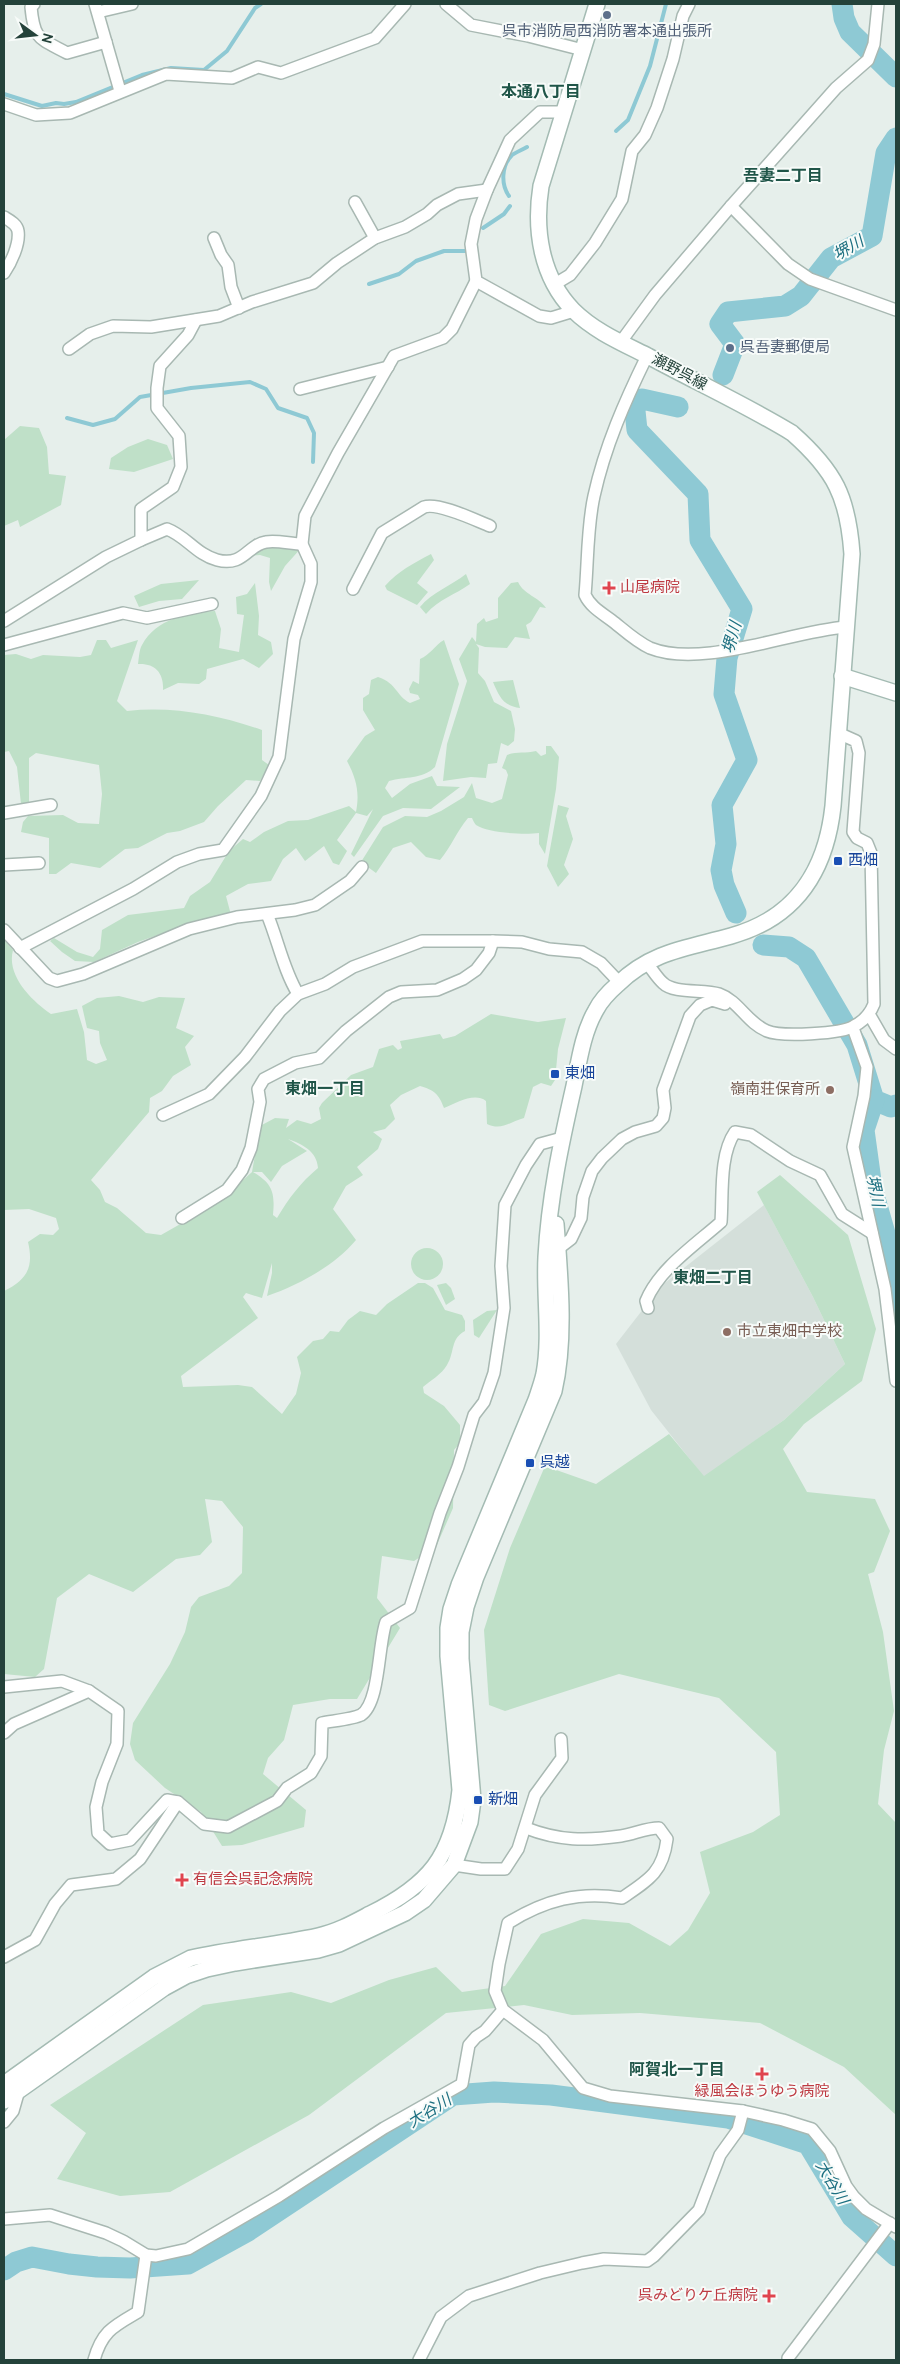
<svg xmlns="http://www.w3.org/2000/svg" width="900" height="2364" font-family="Overpass,'Noto Sans JP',sans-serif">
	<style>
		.built { fill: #d4dfda }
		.green { fill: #bfe0c8; fill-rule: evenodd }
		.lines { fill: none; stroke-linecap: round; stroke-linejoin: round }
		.stream { stroke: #8ec9d4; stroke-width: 4 }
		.river { stroke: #8ec9d4; stroke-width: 21 }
		.street-casing { stroke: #a8b8b2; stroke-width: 14 }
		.secondary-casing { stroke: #a4bbb3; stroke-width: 18 }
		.street { stroke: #fff; stroke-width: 11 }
		.secondary { stroke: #fff; stroke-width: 15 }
		.service-dot { fill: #5c6f8a; stroke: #f7fbf9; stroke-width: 2 }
		.health-dot { fill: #e0444e; stroke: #f7fbf9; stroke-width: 2 }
		.transit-dot { fill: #1a4fb4; stroke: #f7fbf9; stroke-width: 2 }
		.education-dot { fill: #8d6e63; stroke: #f7fbf9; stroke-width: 2 }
		.labels { text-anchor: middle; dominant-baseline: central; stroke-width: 4; stroke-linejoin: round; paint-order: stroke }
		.service-label { font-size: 15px; fill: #4e5e75; stroke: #f7fbf9 }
		.street-label { font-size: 15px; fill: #24423a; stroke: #f7fbf9 }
		.health-label { font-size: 15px; fill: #be3a42; stroke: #f7fbf9; text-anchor: start }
		.transit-label { font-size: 15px; fill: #164399; stroke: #f7fbf9; text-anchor: start }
		.education-label { font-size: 15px; fill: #785e54; stroke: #f7fbf9; text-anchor: end }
		.neighbourhood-label { font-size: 16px; font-weight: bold; fill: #1f5548; stroke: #f7fbf9 }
		.water-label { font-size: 16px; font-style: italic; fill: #1c6f80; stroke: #f7fbf9 }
	</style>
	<rect width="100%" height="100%" fill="#e6efeb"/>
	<polygon class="built" points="764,1205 813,1297 845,1364 784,1420 704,1477 651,1410 616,1344 661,1286"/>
	<g class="green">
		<polygon points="20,426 39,428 47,447 49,474 66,476 61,505 20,527 18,520 4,526 4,440"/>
		<polygon points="148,439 167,445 173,459 134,472 109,469 111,458 128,447"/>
		<polygon points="267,546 302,547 285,566 271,591 269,582 270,558 260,555 249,556"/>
		<path d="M431,554L434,560L417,583L428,592L417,605L387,590L385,586C398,571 414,563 431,554Z"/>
		<path d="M466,574L470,584C455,595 439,599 426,614L420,607C432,592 451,586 466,574Z"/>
		<polygon points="199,580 182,599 159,601 139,607 134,596 161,584"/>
		<path d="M518,582C524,595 538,596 546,608L540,607L531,622L526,625L530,639L515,637L507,648L485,647L476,644L479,648L478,673L485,681L494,702L511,711L515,729L514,741L508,746L501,743L497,763L488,764L486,778L471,777L443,781L447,744L467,681L459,659L472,637L476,642L477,624L484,618L486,622L498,618V598L511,583Z"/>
		<path d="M255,583L259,616L258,635L271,642L273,654L259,668L243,659L207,669L206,679L199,684L178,683L163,690C164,673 155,663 138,664C139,658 139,650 142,645C156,619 188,612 215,611L221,629L219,648L239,652L244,615L237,614L236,597L247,594Z"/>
		<path d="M97,640H106L111,648L138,640L117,701L127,711C174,706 218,715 262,730V760L269,765L260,781L246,780L218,806L204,822L180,831L167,833L138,848L125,849L100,868L71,863L56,874H49V838L21,832L23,822L28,816L63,815L78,823L99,824L102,794L99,765L36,753L29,758V802L21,804L17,767L9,751L4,752V655L16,654L31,659L43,655L80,657L91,655Z"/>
		<path d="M444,640L459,684L435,767C421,780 406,776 389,781L385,788L392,798L410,784L432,776L437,786L460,787L431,809L403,808L383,816L354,857L351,854L373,809L367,816L356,813L337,840L347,851L339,865L333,863L324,846L305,861L296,848L283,859L271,881L248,884L226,896L231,915L183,926L138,942L94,962L75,961L62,952L50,941L54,938L77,952L93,957L100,949L102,930L128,915L184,908L190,896L210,882L229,851L243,839L250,842L264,832L288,821L308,820L349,806L356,812C360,792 356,778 347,761L365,736L375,730L363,710V698L369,694L371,680L378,677C398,684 395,695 410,703L420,699L418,695L410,693L409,689L413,681L419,684L420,659C430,655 435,645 444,640Z"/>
		<path d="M513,680L520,708C503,706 499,696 493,682Z"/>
		<path d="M546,746H551L559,757L556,789L545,854L539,844V833C524,835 488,833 476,825C474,823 473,820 472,818H468C457,831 451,847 440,860L426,857L411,842L393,848L376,873L361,862L383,827L405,816L427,817L441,811L464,797L472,783L476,798L492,803L502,799L508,775L506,770L502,768L507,755C517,751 525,754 536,751L541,756L546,754Z"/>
		<polygon points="558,805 569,808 566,816 573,839 564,865 569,874 558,887 547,866"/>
		<path d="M4,940L13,950C6,976 32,1001 51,1014L77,1009L84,1032L87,1060L96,1064L107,1060L100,1043L99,1031L87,1028L82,1006L97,998L119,996L143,1002L159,997L185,998L176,1028L194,1036L185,1047L191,1065L173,1076L162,1091L150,1098L149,1112L91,1180L100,1190L105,1202L117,1208L146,1233L161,1235L219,1202L252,1172L260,1126L275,1118L289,1119L286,1128L297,1120L311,1124L321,1119L319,1108L322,1103L351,1075L373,1067L379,1049L393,1045L398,1050L402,1048L400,1041L440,1034L443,1039L455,1036L491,1014L538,1022L566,1018L558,1049L555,1080L551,1086L541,1083L533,1087L524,1118C509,1122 502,1131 487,1124L486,1101C474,1092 457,1103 444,1108C439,1094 434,1090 420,1086L401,1095L390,1105L395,1119L385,1129L373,1132L382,1139L378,1149L357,1167L363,1175L346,1186L333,1209L356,1240C334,1266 299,1285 267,1296L272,1273V1263L262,1298L246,1293L243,1297L258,1318L181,1376L183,1387L238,1385L252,1387L282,1414L296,1394L301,1373L297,1357L313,1341L323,1339L330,1331L339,1332L348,1320L360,1311L376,1315L387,1304L418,1283H425L433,1288L445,1310L462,1315L465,1321V1331C450,1339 455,1352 447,1365C442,1374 430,1381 423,1387L424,1393L444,1406L460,1425V1443L454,1450L453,1508L436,1547L414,1561L382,1556L377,1598L400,1628L357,1699H330L293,1705L284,1740L268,1758L263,1774L306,1810L304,1827L242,1845L222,1846L201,1812L165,1788L135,1760L130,1744L133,1723L170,1664L185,1632L191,1607L199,1597L229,1586L242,1573L243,1527L222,1501L205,1499L212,1542L200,1555L176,1559L133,1592L89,1574L57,1598L44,1669L35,1677L4,1674V1291C27,1280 34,1267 28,1242L40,1234L53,1235L59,1229L56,1218L29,1209L4,1210ZM288,1139C302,1144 317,1151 318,1168C300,1183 289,1198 277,1218L273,1215C275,1193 273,1184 253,1172H262L271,1182L282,1166L307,1151Z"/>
		<polygon points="780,1175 848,1235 876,1329 862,1381 804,1424 783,1449 807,1492 875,1499 890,1531 874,1572 868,1574 883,1632 894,1711 884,1750 878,1804 896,1823 896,2115 844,2067 760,2023 640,2013 572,2015 524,2005 446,2013 309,2115 170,2192 120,2196 57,2179 86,2133 50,2105 203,2005 291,1992 331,2003 389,1980 436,1967 462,1992 505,1986 541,1934 583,1919 629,1923 670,1946 688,1930 710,1893 700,1852 753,1832 780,1815 776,1752 719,1698 619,1674 505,1711 489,1705 484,1630 510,1548 545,1466 596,1484 669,1434 704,1476 784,1420 845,1364 813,1297 757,1192"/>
		<circle cx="427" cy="1264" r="16"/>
		<polygon points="446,1283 451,1288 455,1299 446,1305 437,1285"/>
		<polygon points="497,1310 479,1338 474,1335 473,1320 487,1311"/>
	</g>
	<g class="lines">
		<g class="stream">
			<polyline points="4,94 42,106 56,103 64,104 76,102 142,75 171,68 204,70 227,51 255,8 261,4"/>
			<polyline points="616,131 628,120 650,66 666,4"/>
			<path d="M509,196C501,185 501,166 512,155C516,152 522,150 527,147"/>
			<polyline points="483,228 504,214 510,206"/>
			<polyline points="369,284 399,274 416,261 444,251 467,251"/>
			<polyline points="67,418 93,425 115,419 140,397 191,388 250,382 266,389 278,408 307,418 314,433 313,462"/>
		</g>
		<g class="river">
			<polyline points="842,4 844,18 850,32 896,77"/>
			<polyline points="723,375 735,344 720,324 728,312 785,306 801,296 831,258 872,236 886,153 896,138"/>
			<polyline points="678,407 642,399 634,401 637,430 698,494 700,540 742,609 727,658 724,694 747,760 722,805 726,844 721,870 724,885 736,913"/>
			<polyline points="763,945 789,947 806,958 857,1045 874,1100 891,1107 896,1105"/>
			<polyline points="874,1100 864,1130 872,1188 888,1244 896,1312"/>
			<polyline points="4,2270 16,2262 32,2257 69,2264 97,2267 130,2268 188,2264 248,2231 453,2095 494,2092 551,2095 728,2118 808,2144 852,2217 896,2256"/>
		</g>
		<defs>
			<g id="street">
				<path d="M34,4L31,7C34,40 39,38 67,53L106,42"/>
				<polyline points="95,4 120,91"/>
				<polyline points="446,4 471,25 528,36 583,50"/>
				<polyline points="98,12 132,4"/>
				<polyline points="4,104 36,115 70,113 166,74 232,78 258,67 281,73 375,38 405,4"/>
				<polyline points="564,112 540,112 510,140 487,190 476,219 471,244 476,281 539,316 551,318 574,311"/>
				<polyline points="355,202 375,238"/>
				<polyline points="731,206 788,264 810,279 896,310"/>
				<path d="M4,217C9,220 17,224 18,231C20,244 11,263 4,273"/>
				<polyline points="214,238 221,255 228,265 231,287 239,308"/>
				<polyline points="555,284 570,275 595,243 622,199 632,151 645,135 657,108 673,59 683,16 689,4"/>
				<path d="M196,320L188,335L160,366L157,388V408L179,436L181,467L173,487L141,509V540L167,529C186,536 197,555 217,560C244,567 247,545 266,542C277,540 291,544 302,544"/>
				<polyline points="620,343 655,295 731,206 836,88 868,60 874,44 878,4"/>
				<polyline points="69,349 90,334 113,326 151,327 219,316 252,302 313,283 337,263 375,238 405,227 427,214 437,205 458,194 487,190"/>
				<path d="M647,356C625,401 605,446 594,496C587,527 588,563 585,595C591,608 604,614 615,623C626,632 637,642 650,648C702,669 791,631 846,627"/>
				<polyline points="300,389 388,367"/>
				<path d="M353,589L382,533L424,507C438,502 475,520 490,526"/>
				<polyline points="4,621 106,557 141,540"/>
				<polyline points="4,645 123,613 147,618 212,604"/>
				<polyline points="4,813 51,805"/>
				<polyline points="4,865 39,863"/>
				<path d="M267,914C278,940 283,969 298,994"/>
				<polyline points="4,930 49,978 57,981 83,974 189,929 237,917 295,910 315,905 350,881 362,867"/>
				<polyline points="20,948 133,889 177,862 199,854 223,850 261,796 279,757 294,639 311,582 311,564 302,544 305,516 338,453 394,356 443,338 452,329 476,281"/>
				<path d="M646,962C652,969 657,978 663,983C674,994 704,989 719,994C739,1001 747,1023 767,1031C781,1037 842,1034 854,1026C864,1021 870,1014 874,1004L871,853L867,843L857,838L853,832L859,753L856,741L838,733"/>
				<polyline points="869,1014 884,1040 896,1049"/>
				<polyline points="853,1028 867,1067 864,1096 853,1147 885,1289 896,1381"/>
				<polyline points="163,1115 209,1094 245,1057 280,1011 298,994 325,984 353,967 422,941 493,941"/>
				<polyline points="182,1218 227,1190 242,1170 251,1148 260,1102 258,1089 264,1079 295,1063 319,1058 346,1031 389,997 401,992 437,990 463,979 476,970 489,953 493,941 522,942 549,949 582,952 601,963 619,982"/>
				<polyline points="558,1249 571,1239 581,1218 583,1197 592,1171 602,1158 622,1139 635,1132 656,1126 663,1118 665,1108 663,1090 690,1016 700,1005 712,1000 725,1004"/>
				<path d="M648,1308L646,1301C659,1269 695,1245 721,1222C723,1195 719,1155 735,1132L751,1135L790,1161L820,1175L842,1214L872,1233"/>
				<path d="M4,1687L62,1681L89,1691L118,1711L117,1744L102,1782L96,1807L98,1833L110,1844L130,1840L167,1800L178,1802L204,1824L228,1827L277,1801L287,1788L311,1773L321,1756L322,1723C332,1721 353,1719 361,1715C380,1703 378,1644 386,1622L410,1608L440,1513L458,1467L474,1415L484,1402L494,1373L504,1308L501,1266L505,1205L526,1165L540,1144L562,1138"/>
				<polyline points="4,1733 14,1724 89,1691"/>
				<path d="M526,1828C559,1841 586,1841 621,1836C634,1834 646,1828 659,1828L667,1839C663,1872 649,1880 622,1898C579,1891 545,1900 508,1923L499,1964L495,1991L503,2010L543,2040L583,2088L610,2096L743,2111L783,2120L812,2129L830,2151L846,2186L854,2197L866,2209L896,2227"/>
				<polyline points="454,1865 481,1869 505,1869 518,1849 535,1795 562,1758 561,1739"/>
				<polyline points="4,1957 35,1940 55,1904 71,1885 116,1879 140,1859 178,1802"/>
				<polyline points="4,2122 13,2111 19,2090"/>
				<polyline points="4,2219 50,2215 106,2233 123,2241 146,2255 156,2256 188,2249 279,2196 384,2128 462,2084 469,2045 476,2037 485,2031 503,2010"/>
				<polyline points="788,2358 890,2223"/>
				<path d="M94,2360C102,2331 114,2326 138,2312L146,2255"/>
				<polyline points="419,2360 441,2317 469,2296 540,2273 582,2263 604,2259 647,2261 654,2256 699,2210 720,2155 738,2130 743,2111"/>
			</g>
			<g id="secondary">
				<polyline points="842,676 896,693"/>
				<path d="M4,2084L154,1977L191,1958C233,1949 276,1945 318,1936C337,1932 353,1923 370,1914C429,1885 453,1856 460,1790L448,1656V1628L451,1609L459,1585L536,1400C539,1391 542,1383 544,1374C551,1336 544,1296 546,1257C549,1199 561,1143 574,1086C579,1061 583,1032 596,1010C601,1000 610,991 618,984C652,951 688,948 731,936C796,918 826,871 833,806L852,554C848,497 835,471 792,433C746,405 696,382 648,356C622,343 594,331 573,310C541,277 534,230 541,186L597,4"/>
				<path d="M4,2101L164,1988L186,1976L207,1969L235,1963L318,1950L339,1944L405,1913L424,1900L454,1865L470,1822L473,1800L461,1659V1632L466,1607L476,1577L554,1391C566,1339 560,1277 556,1224"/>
			</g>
		</defs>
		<use href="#street" class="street-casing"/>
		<use href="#secondary" class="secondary-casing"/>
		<use href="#street" class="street"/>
		<use href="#secondary" class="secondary"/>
	</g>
	<g class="service-dot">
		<circle cx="607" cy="15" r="5"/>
		<circle cx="730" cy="348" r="5"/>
	</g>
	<g class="health-dot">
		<path d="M606.5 580.5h5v5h5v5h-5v5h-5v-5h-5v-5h5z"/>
		<path d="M179.5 1872.5h5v5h5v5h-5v5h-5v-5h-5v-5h5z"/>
		<path d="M759.5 2066.5h5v5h5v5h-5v5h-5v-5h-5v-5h5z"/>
		<path d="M766.5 2288.5h5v5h5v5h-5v5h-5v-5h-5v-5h5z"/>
	</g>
	<g class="transit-dot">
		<rect x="833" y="856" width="10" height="10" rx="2.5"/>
		<rect x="550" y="1069" width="10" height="10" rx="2.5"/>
		<rect x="525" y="1458" width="10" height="10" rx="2.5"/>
		<rect x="473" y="1795" width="10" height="10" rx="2.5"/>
	</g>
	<g class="education-dot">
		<circle cx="830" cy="1090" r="5"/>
		<circle cx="727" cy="1332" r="5"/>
	</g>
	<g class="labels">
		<g class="service-label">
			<text x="607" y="32">呉市消防局西消防署本通出張所</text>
			<text x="740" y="348" text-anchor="start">呉吾妻郵便局</text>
		</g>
		<g class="street-label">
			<text transform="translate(679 373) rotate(28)">瀬野呉線</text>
		</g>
		<g class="health-label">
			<text x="620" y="588">山尾病院</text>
			<text x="193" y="1880">有信会呉記念病院</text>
			<text x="762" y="2092" text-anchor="middle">緑風会ほうゆう病院</text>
			<text x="758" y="2296" text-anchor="end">呉みどりケ丘病院</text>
		</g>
		<g class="transit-label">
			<text x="848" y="861">西畑</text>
			<text x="565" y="1074">東畑</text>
			<text x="540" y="1463">呉越</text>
			<text x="488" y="1800">新畑</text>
		</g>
		<g class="education-label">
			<text x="820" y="1090">嶺南荘保育所</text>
			<text x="737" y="1332" text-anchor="start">市立東畑中学校</text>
		</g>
		<g class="neighbourhood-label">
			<text x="541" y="93">本通八丁目</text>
			<text x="783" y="177">吾妻二丁目</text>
			<text x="325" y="1090">東畑一丁目</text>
			<text x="713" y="1279">東畑二丁目</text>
			<text x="677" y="2071">阿賀北一丁目</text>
		</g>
		<g class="water-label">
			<text transform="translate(849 249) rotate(-30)">堺川</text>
			<text transform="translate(733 638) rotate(-74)">堺川</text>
			<text transform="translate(874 1191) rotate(78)">堺川</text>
			<text transform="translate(430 2112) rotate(-32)">大谷川</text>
			<text transform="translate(831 2183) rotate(59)">大谷川</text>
		</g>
	</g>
	<rect width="900" height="2364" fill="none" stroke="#24423a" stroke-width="10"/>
	<g transform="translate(35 35) rotate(105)" stroke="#f7fbf9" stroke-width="4" paint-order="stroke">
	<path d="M0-4L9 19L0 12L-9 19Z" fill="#24423a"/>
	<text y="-8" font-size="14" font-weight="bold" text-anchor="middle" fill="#24423a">N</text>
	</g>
</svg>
